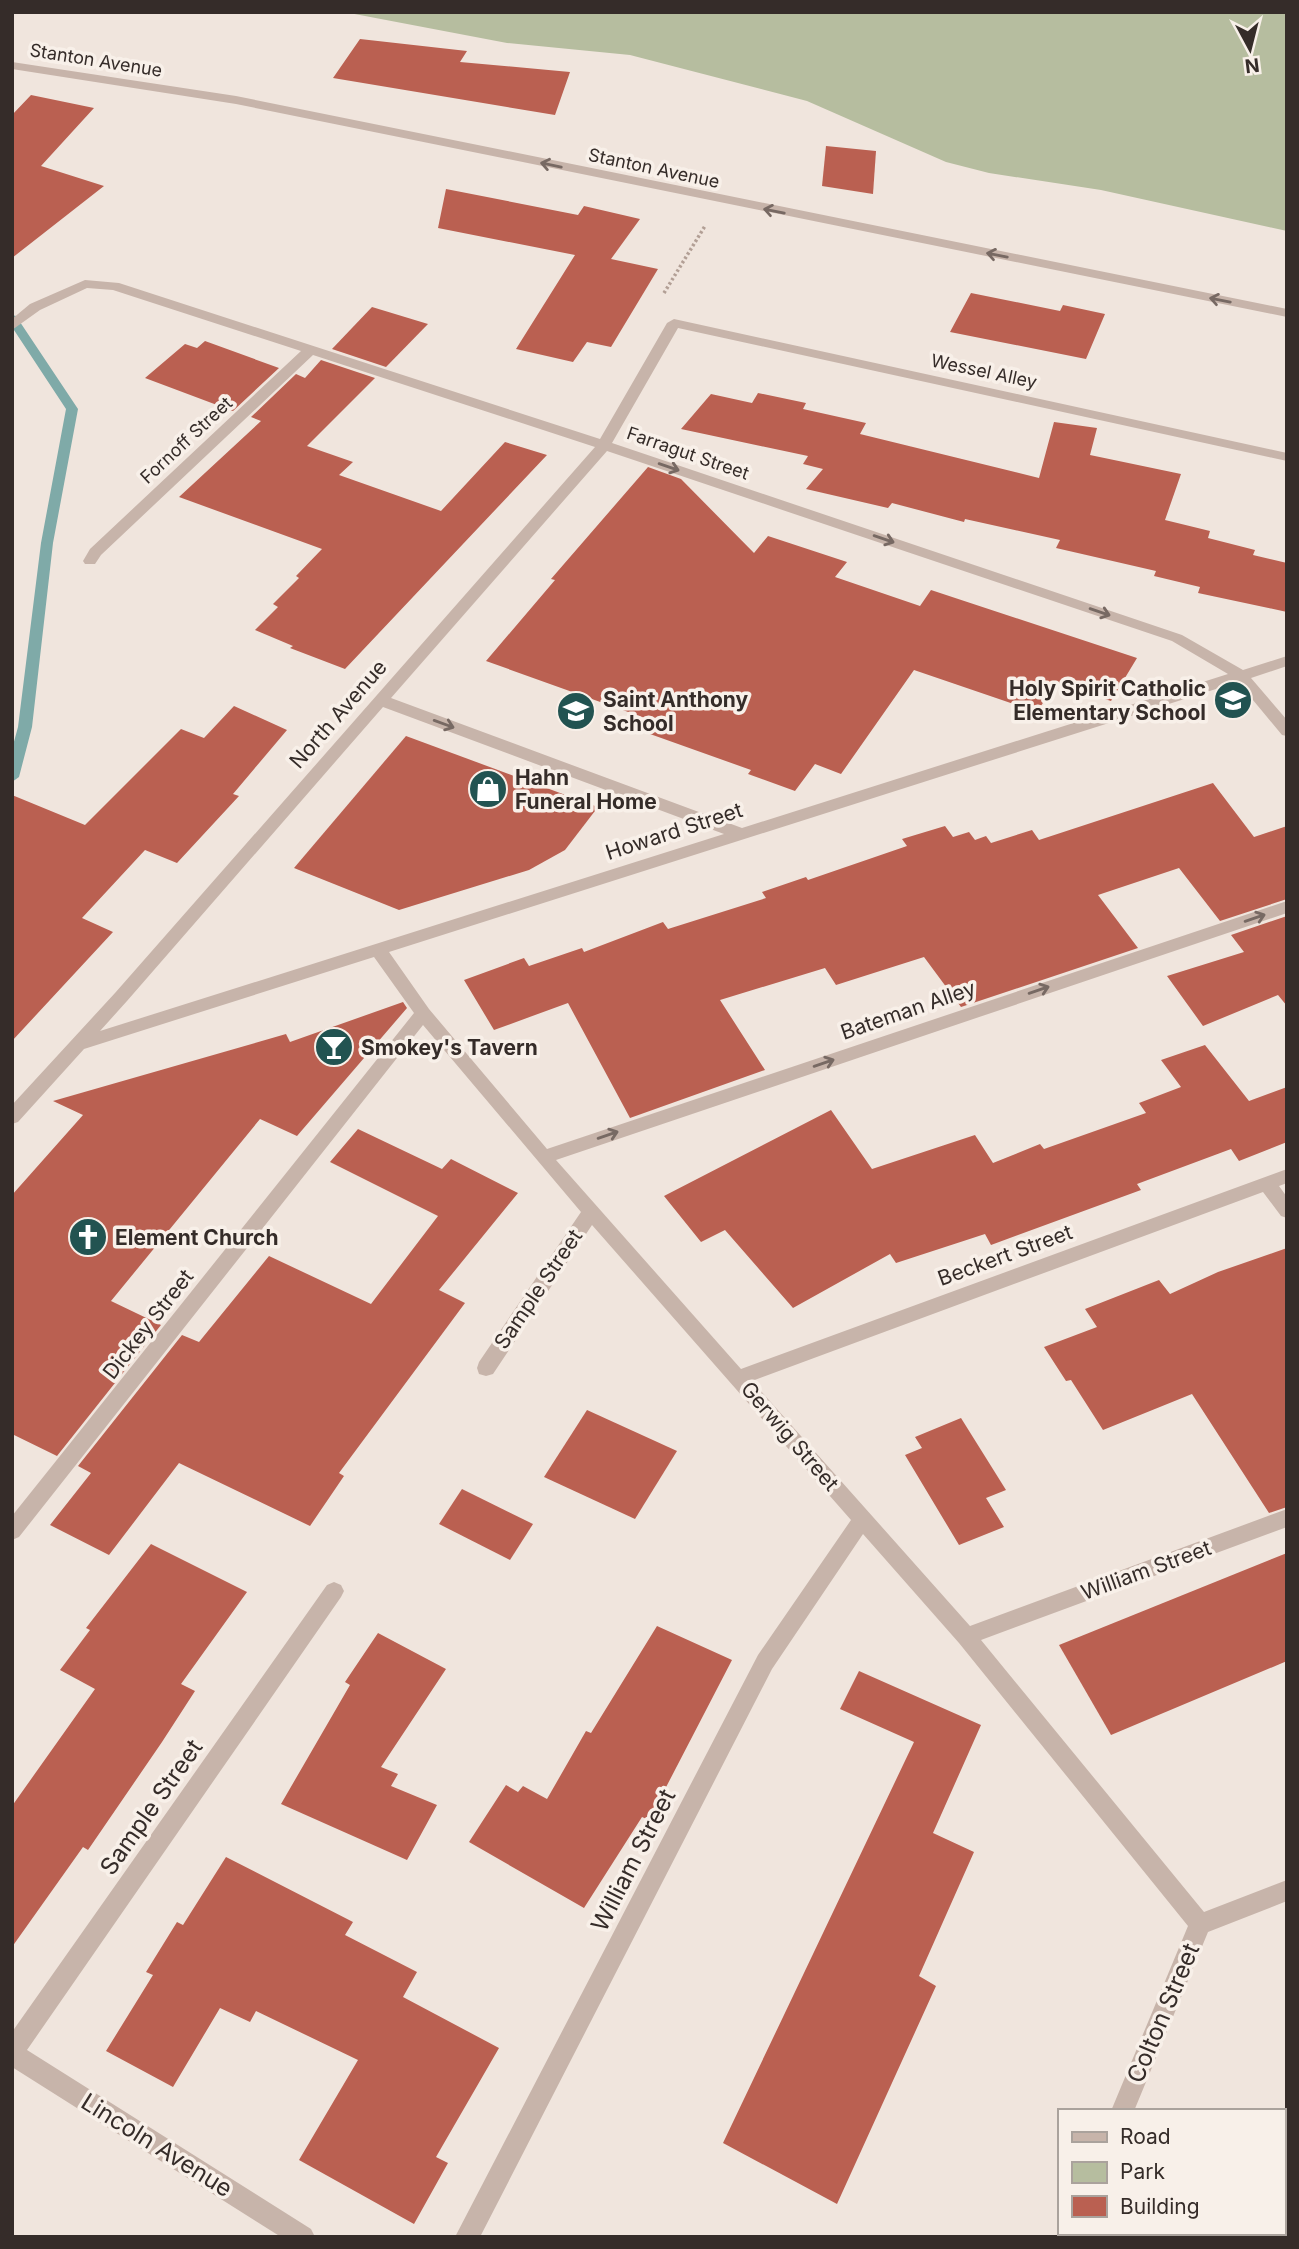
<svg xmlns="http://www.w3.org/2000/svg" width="1299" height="2249" font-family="Inter,sans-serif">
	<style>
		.green { fill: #b6bd9f }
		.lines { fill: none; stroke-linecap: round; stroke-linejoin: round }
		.stream { fill: #7faaa8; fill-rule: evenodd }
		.building { fill: #ba6051 }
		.path { stroke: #b29f95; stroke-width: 3.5; stroke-dasharray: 2.5 2.5; stroke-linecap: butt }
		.minor { fill: #c7b4aa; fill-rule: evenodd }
		.oneway { stroke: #776963 }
		.labels { text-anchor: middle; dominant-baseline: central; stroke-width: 7; stroke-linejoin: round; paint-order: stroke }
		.far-street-label { font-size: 18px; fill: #352c29; stroke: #f8f0e9 }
		.poi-label { font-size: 21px; font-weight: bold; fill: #352c29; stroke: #f8f0e9; text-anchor: start }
		.street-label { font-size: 21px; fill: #352c29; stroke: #f8f0e9 }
		.near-street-label { font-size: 24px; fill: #352c29; stroke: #f8f0e9 }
	</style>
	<rect width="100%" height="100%" fill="#f0e5dd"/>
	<polygon class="green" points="344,12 1287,12 1287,231 1101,190 989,173 946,162 807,101 630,55 507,43"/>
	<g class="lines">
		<polygon class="stream" points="12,315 16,316 78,409 53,543 32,727 19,777 12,782 12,749 18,727 41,543 66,409 12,327"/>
	</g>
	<g class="building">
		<polygon points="360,39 467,51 460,62 570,72 555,115 333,78"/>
		<polygon points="31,95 94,108 41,166 104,186 12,258 12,115"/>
		<polygon points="826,146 876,151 873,194 822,186"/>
		<polygon points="446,189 578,215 584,206 640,219 611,259 658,269 611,347 587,342 573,362 516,349 575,255 438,228"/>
		<polygon points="971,293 1060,311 1063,305 1105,314 1086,359 950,332"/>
		<polygon points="372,307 428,324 386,367 332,349"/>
		<polygon points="205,341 279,368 233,411 145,378 185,344 197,348"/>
		<polygon points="321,360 375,378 307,446 353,462 339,475 441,511 505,442 547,455 345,669 290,648 293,646 255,630 278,607 273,604 299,578 296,576 322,549 179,497 261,421 251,417 296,374 305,378"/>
		<polygon points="758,393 806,403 803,409 866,423 860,434 1039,478 1054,422 1097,428 1090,455 1181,474 1165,520 1210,531 1208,538 1255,550 1253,555 1287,563 1287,612 1198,593 1200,587 1154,576 1156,571 1056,548 1060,540 965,519 964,522 892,503 888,508 806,489 823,469 803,464 808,456 681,429 711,394 752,403"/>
		<polygon points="648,467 681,479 754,553 768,536 847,562 835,577 920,606 931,590 1137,658 1111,701 1056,683 1037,712 914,670 841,774 815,764 795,791 748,774 751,770 650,734 659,723 486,661 555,580 551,579"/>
		<polygon points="234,706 287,730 233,794 239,796 177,863 145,850 82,918 113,932 12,1041 12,795 85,825 181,729 204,738"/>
		<polygon points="406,736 598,807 565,850 529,870 399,910 294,868"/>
		<polygon points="1213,783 1254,837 1287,826 1287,899 1220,921 1179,868 1098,895 1138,948 961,1007 924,957 836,985 825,968 720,1000 765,1070 630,1118 568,1003 494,1030 464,980 524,958 529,966 582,948 584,952 663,922 668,929 766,898 762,892 806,877 808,880 907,846 902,839 945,826 953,837 969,832 975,840 986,836 991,843 1032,830 1039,840"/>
		<polygon points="1287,916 1287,1006 1278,995 1203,1026 1167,976 1244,952 1231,935"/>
		<polygon points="403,1002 407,1008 297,1136 260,1119 111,1301 161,1325 57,1456 12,1434 12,1195 83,1115 53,1101 286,1034 290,1042"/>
		<polygon points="1205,1045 1249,1101 1287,1087 1287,1142 1239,1161 1231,1149 1137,1184 1141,1190 991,1245 985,1234 896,1263 890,1254 793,1308 725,1230 701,1242 664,1196 831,1110 872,1169 975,1135 993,1163 1040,1144 1044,1149 1146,1113 1139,1103 1181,1087 1161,1060"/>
		<polygon points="358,1129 442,1169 451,1159 518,1193 439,1290 465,1303 339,1473 344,1476 310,1526 179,1463 109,1555 50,1525 91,1473 78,1466 182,1335 199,1342 269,1256 371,1304 438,1216 330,1162"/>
		<polygon points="1287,1248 1287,1507 1269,1513 1192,1394 1103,1430 1071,1380 1066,1381 1044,1347 1097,1327 1085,1309 1159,1280 1170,1294 1218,1272"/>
		<polygon points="587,1410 677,1451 635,1519 544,1477"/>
		<polygon points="961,1418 1006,1490 986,1498 1004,1527 959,1545 905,1455 922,1448 915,1437"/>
		<polygon points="462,1489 533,1524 510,1560 439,1524"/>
		<polygon points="151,1544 247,1592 181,1684 195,1691 162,1742 88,1850 83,1847 12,1947 12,1806 95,1689 60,1670 90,1630 86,1628"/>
		<polygon points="1287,1553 1287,1661 1111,1735 1059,1645"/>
		<polygon points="657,1626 732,1660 649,1820 642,1817 584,1908 469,1842 506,1785 518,1792 523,1786 547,1799 586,1731 591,1733"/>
		<polygon points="378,1633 446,1669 381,1767 398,1774 391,1786 437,1805 407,1860 281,1804 350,1685 345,1682"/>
		<polygon points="859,1671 981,1725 933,1833 974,1852 919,1976 936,1986 837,2204 723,2143 914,1742 840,1709"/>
		<polygon points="226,1857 353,1922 345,1935 417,1972 403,1997 499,2048 436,2157 448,2163 414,2224 299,2160 358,2060 256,2011 250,2022 220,2008 173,2087 106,2051 153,1975 146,1972 177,1922 183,1925"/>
	</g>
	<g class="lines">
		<polyline class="path" points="664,293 705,226"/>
		<g class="minor">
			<polygon points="12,62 236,96 1287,309 1287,317 236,104 12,69"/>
			<path d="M85,280L119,283L600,439L667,323L674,319L1287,453V461L678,328L612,443L1182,635L1243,670L1287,656V666L1251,678L1287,720V736L1282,735L1238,682L389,952L429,1009L547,1149L1287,901V913L556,1160L741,1369L1287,1169V1183L1279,1186L1287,1197V1218L1281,1216L1263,1192L752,1381L970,1626L1287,1509V1527L981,1640L1204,1912L1287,1880V1901L1208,1932L1134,2111H1111L1188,1926L959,1643L863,1534L772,1669L480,2237H455L758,1655L851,1520L592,1225L493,1374L486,1376L479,1374L477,1368L479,1362L581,1212L423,1025L19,1537L12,1540V1516L414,1013L374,957L84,1049L18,1122L12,1124V1105L115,993L595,447L313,355L101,555L95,564H85L83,561L90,549L301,351L113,290L87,288L40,310L12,330V319L30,304ZM607,451L1172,641L1228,674L742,828L391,698ZM383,707L724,834L100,1031L127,1001Z"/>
			<polygon points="334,1582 341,1585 344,1591 341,1597 27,2050 311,2229 315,2237 281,2237 12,2067 12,2032 327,1585"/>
			<polygon points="1059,2230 1059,2233 1082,2233 1081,2237 1057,2237"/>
		</g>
	</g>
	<defs><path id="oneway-shaft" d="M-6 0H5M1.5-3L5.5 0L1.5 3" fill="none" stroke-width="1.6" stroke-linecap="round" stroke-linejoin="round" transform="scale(1.75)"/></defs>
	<g class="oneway">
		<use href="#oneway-shaft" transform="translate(551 165) rotate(-168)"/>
		<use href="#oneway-shaft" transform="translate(774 211) rotate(-169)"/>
		<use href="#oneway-shaft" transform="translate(997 255) rotate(-169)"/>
		<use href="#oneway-shaft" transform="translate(1220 300) rotate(-169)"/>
		<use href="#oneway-shaft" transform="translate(669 467) rotate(19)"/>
		<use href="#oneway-shaft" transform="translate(884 539) rotate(19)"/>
		<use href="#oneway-shaft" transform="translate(1100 612) rotate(19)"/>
		<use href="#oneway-shaft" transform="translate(444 724) rotate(20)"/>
		<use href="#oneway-shaft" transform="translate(1255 918) rotate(-19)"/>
		<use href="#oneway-shaft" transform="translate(1039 990) rotate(-19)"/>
		<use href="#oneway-shaft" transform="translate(824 1063) rotate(-19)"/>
		<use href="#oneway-shaft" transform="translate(608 1135) rotate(-19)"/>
	</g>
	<defs>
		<symbol id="school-disc" viewBox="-11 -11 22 22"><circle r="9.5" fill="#225351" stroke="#f8f0e9"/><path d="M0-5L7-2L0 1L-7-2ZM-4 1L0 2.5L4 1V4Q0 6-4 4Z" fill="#fff"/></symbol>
		<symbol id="shop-disc" viewBox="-11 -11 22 22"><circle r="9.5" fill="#225351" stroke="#f8f0e9"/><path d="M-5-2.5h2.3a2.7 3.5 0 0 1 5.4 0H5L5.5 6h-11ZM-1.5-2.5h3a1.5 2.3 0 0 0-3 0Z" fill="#fff"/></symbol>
		<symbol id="bar-disc" viewBox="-11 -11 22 22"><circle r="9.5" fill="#225351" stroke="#f8f0e9"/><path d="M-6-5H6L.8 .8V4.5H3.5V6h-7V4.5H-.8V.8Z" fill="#fff"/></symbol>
		<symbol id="church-disc" viewBox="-11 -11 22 22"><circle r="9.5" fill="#225351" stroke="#f8f0e9"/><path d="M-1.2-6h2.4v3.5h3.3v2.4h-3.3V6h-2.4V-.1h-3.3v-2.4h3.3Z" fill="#fff"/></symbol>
	</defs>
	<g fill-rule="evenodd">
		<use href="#school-disc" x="1211" y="678" width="44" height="44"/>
		<use href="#school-disc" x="554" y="689" width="44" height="44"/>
		<use href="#shop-disc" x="466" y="767" width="44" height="44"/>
		<use href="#bar-disc" x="312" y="1025" width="44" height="44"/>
		<use href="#church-disc" x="66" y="1215" width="44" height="44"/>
	</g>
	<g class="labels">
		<g class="far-street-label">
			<text transform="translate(96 60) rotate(9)">Stanton Avenue</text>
			<text transform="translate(654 168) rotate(12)">Stanton Avenue</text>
			<text transform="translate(984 371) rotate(12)">Wessel Alley</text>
			<text transform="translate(186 440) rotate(-43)">Fornoff Street</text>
			<text transform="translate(688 453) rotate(19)">Farragut Street</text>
		</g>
		<g class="poi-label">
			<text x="1206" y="688" text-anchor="end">Holy Spirit Catholic<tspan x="1206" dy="24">Elementary School</tspan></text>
			<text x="603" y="699">Saint Anthony<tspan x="603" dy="24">School</tspan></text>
			<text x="515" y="777">Hahn<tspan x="515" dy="24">Funeral Home</tspan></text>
			<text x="361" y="1047">Smokey's Tavern</text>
			<text x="115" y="1237">Element Church</text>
		</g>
		<g class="street-label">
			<text transform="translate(338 714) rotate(-49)">North Avenue</text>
			<text transform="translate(674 831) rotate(-18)">Howard Street</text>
			<text transform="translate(908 1010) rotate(-19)">Bateman Alley</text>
			<text transform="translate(1005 1255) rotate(-20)">Beckert Street</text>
			<text transform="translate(538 1289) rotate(-56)">Sample Street</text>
			<text transform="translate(148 1324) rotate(-52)">Dickey Street</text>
			<text transform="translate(790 1436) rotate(49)">Gerwig Street</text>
			<text transform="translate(1146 1570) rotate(-20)">William Street</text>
		</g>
		<g class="near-street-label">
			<text transform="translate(151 1807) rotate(-55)">Sample Street</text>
			<text transform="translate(633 1860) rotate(-63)">William Street</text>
			<text transform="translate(1163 2013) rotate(-67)">Colton Street</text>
			<text transform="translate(157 2145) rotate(32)">Lincoln Avenue</text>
		</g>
	</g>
	<rect width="1299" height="2249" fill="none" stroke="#352c29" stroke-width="28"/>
	<rect x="1058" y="2109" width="228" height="126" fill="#f8f0e9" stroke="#aaa29c" stroke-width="2"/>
	<rect x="1072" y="2132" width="35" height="10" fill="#c7b4aa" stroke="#aaa29c" stroke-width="2"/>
	<text x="1120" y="2144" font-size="21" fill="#352c29">Road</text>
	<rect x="1072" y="2162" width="35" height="21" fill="#b6bd9f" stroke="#aaa29c" stroke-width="2"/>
	<text x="1120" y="2179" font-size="21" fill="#352c29">Park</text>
	<rect x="1072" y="2196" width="35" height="21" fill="#ba6051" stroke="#aaa29c" stroke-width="2"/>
	<text x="1120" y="2214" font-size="21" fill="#352c29">Building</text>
	<g transform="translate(1250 49) rotate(173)" stroke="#f8f0e9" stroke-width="5" paint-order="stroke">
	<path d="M0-5L12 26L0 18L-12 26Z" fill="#352c29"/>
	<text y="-10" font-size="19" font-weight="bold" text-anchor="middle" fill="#352c29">N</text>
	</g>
</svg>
